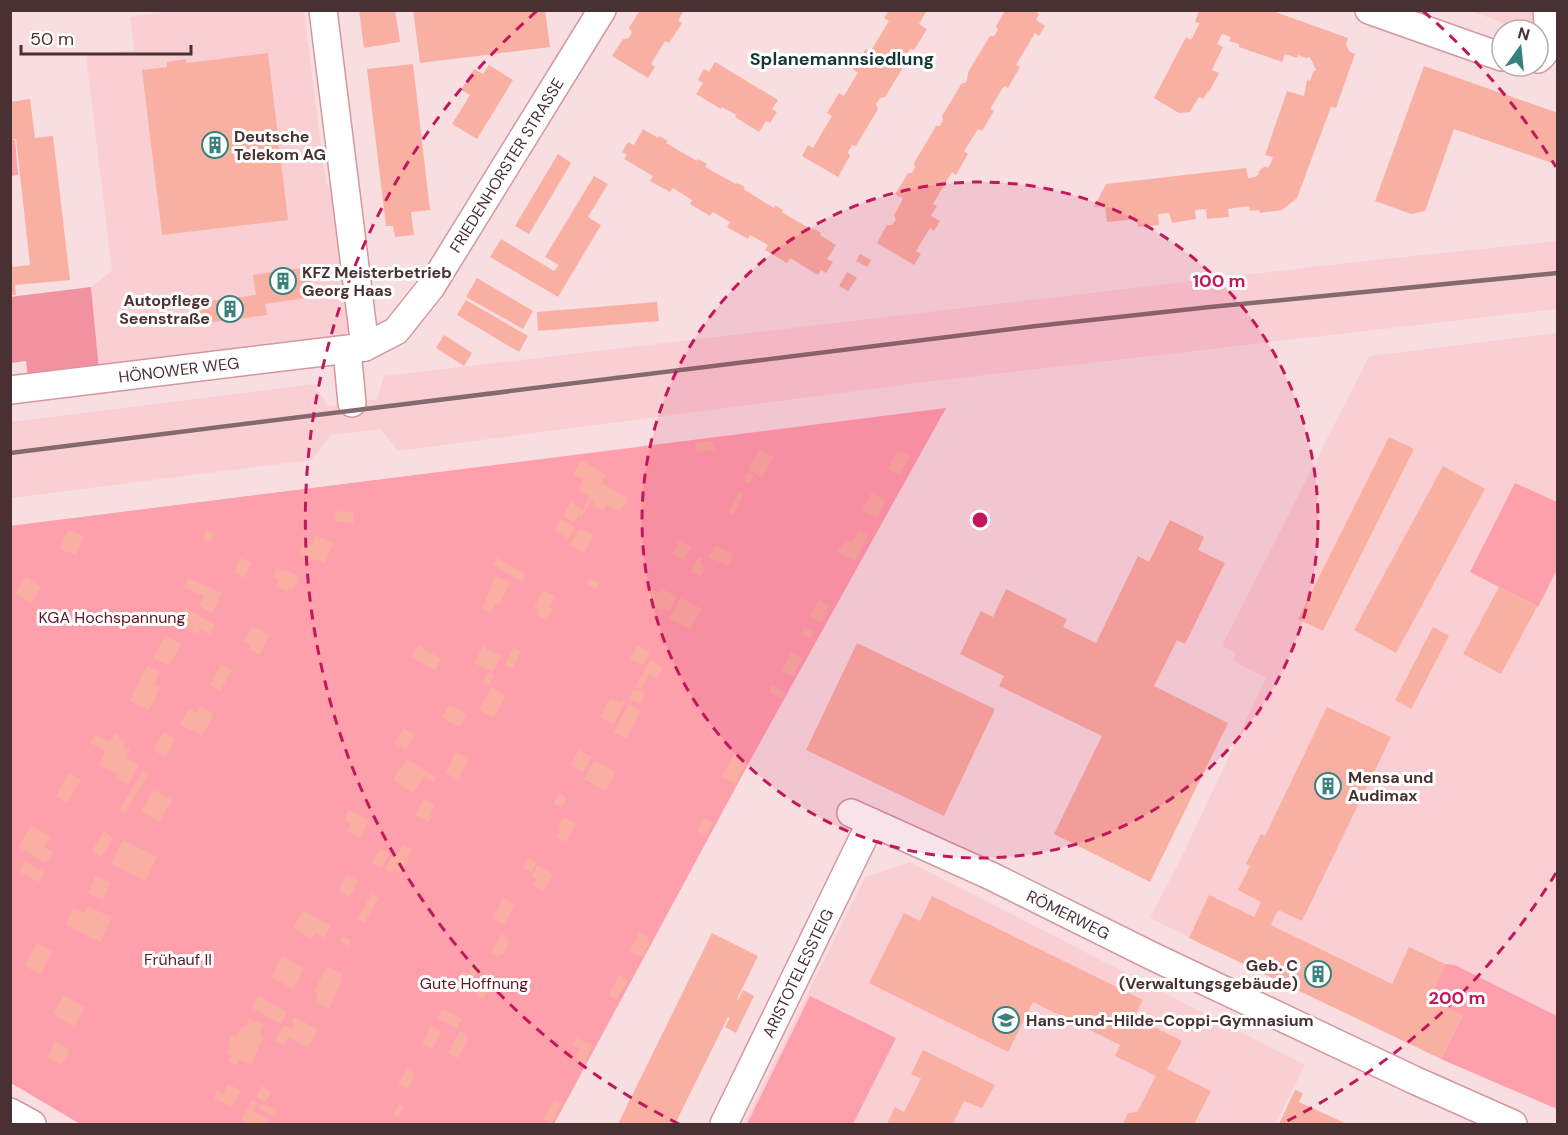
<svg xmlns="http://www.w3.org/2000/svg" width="1568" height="1135" font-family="'DM Sans',sans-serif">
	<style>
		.built { fill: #facfd3 }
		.green { fill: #fe9fac }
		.forest { fill: #f2919f }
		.building { fill: #f9b0a2 }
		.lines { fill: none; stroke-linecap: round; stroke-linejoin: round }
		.minor-casing { stroke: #d3979e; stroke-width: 30 }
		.minor { stroke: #fff; stroke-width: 27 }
		.rail { stroke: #846a6d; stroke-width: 4.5 }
		.ring { fill: none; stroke: #c2185b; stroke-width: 3; stroke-dasharray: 10 8 }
		.labels { text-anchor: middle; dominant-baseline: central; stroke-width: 6; stroke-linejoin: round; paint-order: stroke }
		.poi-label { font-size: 16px; font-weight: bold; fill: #493033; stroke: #fff; text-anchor: start }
		.street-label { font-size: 16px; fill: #493033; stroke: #fff }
		.park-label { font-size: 16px; fill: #611628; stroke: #fff }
		.neighbourhood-label { font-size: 18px; font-weight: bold; fill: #153836; stroke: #fff }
		.centre { fill: #c2185b; stroke: #fff; stroke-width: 3 }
		.ring-label { font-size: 18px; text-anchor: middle; font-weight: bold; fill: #c2185b; stroke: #fff; stroke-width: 6; stroke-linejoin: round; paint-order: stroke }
	</style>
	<rect width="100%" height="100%" fill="#f9dee1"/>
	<g class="built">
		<polygon points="179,10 304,11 326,185 335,184 351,329 343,336 99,370 91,287 112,271 86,56 134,50 130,17"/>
		<polygon points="1470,11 1557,11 1538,30 1524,30"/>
		<polygon points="1557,241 1557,309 933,381 398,451 381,429 330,435 312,460 11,498 10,422 314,384 328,406 377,399 384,376 1346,263"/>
		<polygon points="1557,333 1557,1109 1441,1059 1150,918 1182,856 1266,678 1233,661 1236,653 1222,646 1369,356"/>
		<polygon points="910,862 1305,1065 1276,1124 744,1124 865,877"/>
	</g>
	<g class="green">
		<polygon points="11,140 15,140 18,175 11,176"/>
		<polygon points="946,408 757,748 554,1124 80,1124 11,1083 10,526"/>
		<polygon points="1515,483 1557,502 1557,569 1538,607 1470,572"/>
		<polygon points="1445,964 1455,965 1557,1016 1557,1109 1441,1059 1462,1016 1429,1000"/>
		<polygon points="810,996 896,1038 853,1124 747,1124"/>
	</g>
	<polygon class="forest" points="91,287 99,370 28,379 26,361 11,363 10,297"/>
	<g class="building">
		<polygon points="359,10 395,10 400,42 364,48"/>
		<polygon points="413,10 545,10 550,47 420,63"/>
		<polygon points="640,10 684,10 678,21 682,23 669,43 665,41 651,64 655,67 648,78 612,56 623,39 629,38 632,32 629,28"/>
		<polygon points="889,10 927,10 919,24 927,29 914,50 910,49 905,57 907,61 885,97 880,98 876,104 878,109 856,146 852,145 848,152 850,156 838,177 802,156 808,145 813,148 832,116 827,113 839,93 844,96 858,72 853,70 866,49 870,52 889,21 884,18"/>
		<polygon points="1005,10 1034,10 1039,14 1036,20 1045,26 1039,36 1035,33 1016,65 1020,67 1008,88 1004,86 990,109 994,111 982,131 978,129 964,151 968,154 956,175 952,172 933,204 937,206 931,216 940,221 934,231 930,228 916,251 921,254 914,265 877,243 887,225 892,225 896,220 894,215 903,199 895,194 908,173 912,173 913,171 915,168 914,163 936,126 940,126 943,120 942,116 962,83 965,83 967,80 968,72 990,36 994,36 998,30 996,26"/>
		<polygon points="1199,10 1270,10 1348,38 1346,44 1349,51 1355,54 1336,108 1331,107 1297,198 1282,210 1260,213 1259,210 1250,211 1249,206 1228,209 1229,217 1207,219 1206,209 1195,210 1196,219 1172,223 1169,213 1158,214 1159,225 1138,227 1137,219 1107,222 1105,206 1094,207 1106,184 1246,168 1248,178 1255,177 1259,174 1258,172 1265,166 1267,168 1270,165 1273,157 1265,155 1287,91 1304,96 1307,80 1310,81 1313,72 1316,70 1310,57 1306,58 1298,55 1297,58 1285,54 1282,62 1239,47 1239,44 1229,41 1231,37 1222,34 1217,44 1223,47 1212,70 1219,73 1209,92 1208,91 1203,99 1199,97 1190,112 1179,113 1154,98 1186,37 1191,40 1200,23 1195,22"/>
		<polygon points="268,53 288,220 162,235 142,70 167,67 167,62 186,59 186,63"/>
		<polygon points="715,62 778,100 772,109 777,112 770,123 766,121 759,132 735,117 736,115 722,107 721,109 696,94 703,83 698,80 704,69 709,72"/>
		<polygon points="413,64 430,210 411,212 414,235 395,237 393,226 386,226 367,69"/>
		<polygon points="489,65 513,80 477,139 452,124 470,95 461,90 474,69 483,74"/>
		<polygon points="1424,66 1558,113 1558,165 1454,129 1425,211 1411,214 1375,201"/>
		<polygon points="30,99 35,138 53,136 70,280 15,285 16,295 10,295 10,255 13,267 30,265 16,139 10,140 10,102"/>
		<polygon points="643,129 658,138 659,136 663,138 668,141 666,143 697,161 698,159 707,164 705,167 736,184 737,183 745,187 743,189 774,208 775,205 783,210 782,212 812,230 813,228 821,233 820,235 836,245 827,259 833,262 826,273 821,270 818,275 790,258 787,263 765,250 768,245 750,235 748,239 727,227 730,222 713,212 710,216 690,204 692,200 673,188 670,192 650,181 653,176 624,159 627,155 622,152 628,142 634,145"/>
		<polygon points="558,154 571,163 529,234 515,226"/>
		<polygon points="594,176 608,184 588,217 601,225 558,297 490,257 501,239 554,271 559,265 545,257"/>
		<polygon points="860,254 871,260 867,267 856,261"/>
		<polygon points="310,267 314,297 265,304 267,315 197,324 194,303 256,295 253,275"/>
		<polygon points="847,272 857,278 848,291 839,286"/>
		<polygon points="477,278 533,311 523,329 466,297"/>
		<polygon points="466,300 528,336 519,352 457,315"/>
		<polygon points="657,302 659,321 538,331 537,312"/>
		<polygon points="444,335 472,353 464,366 436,348"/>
		<polygon points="1389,437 1414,449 1323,631 1298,619"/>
		<polygon points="713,441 715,450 697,452 695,443"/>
		<polygon points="759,449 773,457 763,478 748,470"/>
		<polygon points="900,451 910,456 900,475 888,469 896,453 899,454"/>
		<polygon points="581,460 606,475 602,483 628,498 620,512 606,505 603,511 593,505 595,501 592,499 581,518 578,516 574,523 563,516 571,502 583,509 590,496 578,490 583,480 573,474"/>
		<polygon points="1443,466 1485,489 1396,653 1354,630"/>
		<polygon points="747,472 754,476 749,484 743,481"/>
		<polygon points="739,491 744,494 733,515 728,513"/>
		<polygon points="871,493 886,501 877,518 862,511"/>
		<polygon points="336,511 354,513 353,523 335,521"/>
		<polygon points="561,519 576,527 569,539 554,530"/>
		<polygon points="1170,520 1204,537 1198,550 1225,563 1185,644 1177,640 1154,686 1228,723 1150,882 1054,834 1102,736 999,686 1004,676 960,654 981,611 993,617 1006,589 1067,619 1063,627 1096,643 1138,556 1149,562"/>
		<polygon points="580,528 594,535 584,553 569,545"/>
		<polygon points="68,530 84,536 76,555 60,549"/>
		<polygon points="858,530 868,535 855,561 837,552 846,540 852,543"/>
		<polygon points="206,531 214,534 211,542 203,539"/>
		<polygon points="315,535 333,543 325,563 299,554 304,542 312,545"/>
		<polygon points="679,541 691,547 684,560 672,554"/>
		<polygon points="715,545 733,554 728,566 709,557"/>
		<polygon points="698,557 702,558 700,563 706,567 701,576 691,572"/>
		<polygon points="241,558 251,563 244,578 234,572"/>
		<polygon points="497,558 526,574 522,581 493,565"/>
		<polygon points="277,568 284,572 285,569 300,578 293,590 289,588 287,592 276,586 279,580 273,577"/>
		<polygon points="496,576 510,582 499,605 496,603 491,612 482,608"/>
		<polygon points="26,577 41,587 31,603 15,594"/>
		<polygon points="188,578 222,593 213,613 199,606 204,596 184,587"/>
		<polygon points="589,579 599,583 597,589 587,584"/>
		<polygon points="1499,587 1537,607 1501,674 1463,654"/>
		<polygon points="661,588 677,597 670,610 664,608 662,611 651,605 653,602 647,599 652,589 658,593"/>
		<polygon points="543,590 555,596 549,607 553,609 547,620 537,615 538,610 534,608"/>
		<polygon points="681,598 702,609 690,630 669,618"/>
		<polygon points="819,600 830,606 821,623 810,617"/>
		<polygon points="185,608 215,625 210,634 200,629 198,634 177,622"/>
		<polygon points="252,626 269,635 260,655 249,649 251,645 244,641"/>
		<polygon points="1433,627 1449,636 1411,709 1395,700"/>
		<polygon points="804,628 814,632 810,639 801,634"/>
		<polygon points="165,636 181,644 169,666 153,658"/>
		<polygon points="857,643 995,709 944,816 806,750"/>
		<polygon points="418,645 441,659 435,670 412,657"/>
		<polygon points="637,645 650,652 643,665 630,659"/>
		<polygon points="483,646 501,656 493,672 474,663"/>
		<polygon points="513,648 521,651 513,668 505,665"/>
		<polygon points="791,652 803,658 793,677 782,671"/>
		<polygon points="651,660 663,668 657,679 649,675 640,690 635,687"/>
		<polygon points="221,664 232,670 220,691 210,685"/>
		<polygon points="147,666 160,672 155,684 160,687 149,710 130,701"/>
		<polygon points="489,672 494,675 489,685 483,682"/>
		<polygon points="772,685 786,693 782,699 769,692"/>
		<polygon points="491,687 506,695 494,718 479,710"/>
		<polygon points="634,689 645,694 641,704 629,699"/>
		<polygon points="610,698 620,703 622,700 626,701 614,724 600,717"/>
		<polygon points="628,704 640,710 627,739 614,733"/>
		<polygon points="449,705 467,714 460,727 442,718"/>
		<polygon points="200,706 214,714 202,736 180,724 189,708 197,713"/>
		<polygon points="1327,707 1391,737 1302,921 1278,910 1271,925 1392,984 1409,947 1445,964 1429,1000 1462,1015 1441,1059 1189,938 1209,895 1254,917 1261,902 1238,890 1250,866 1246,864 1261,834 1265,836"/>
		<polygon points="404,728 415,735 406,750 394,743"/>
		<polygon points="164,732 175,739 165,757 153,750"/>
		<polygon points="115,733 120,736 118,739 125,742 123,746 130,750 126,758 139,765 128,785 116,778 117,774 99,765 106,751 90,743 95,734 110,741"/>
		<polygon points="579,750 592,757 584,772 571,765"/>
		<polygon points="456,752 469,758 459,780 446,773"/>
		<polygon points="734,754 747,761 735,784 722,777"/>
		<polygon points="407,759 436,778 433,782 424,776 413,793 393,780"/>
		<polygon points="594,760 616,772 606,791 584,779"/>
		<polygon points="143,771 149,774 125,813 119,810"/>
		<polygon points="69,773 81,780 67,803 56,796"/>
		<polygon points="154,790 172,800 159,822 141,811"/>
		<polygon points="560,794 567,798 561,807 553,803"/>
		<polygon points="424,799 435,805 430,815 432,816 429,822 415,815"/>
		<polygon points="349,810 369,820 360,838 347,831 351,824 344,820"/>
		<polygon points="563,817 576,823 566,842 556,837 561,829 558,828"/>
		<polygon points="704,818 713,822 706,835 697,831"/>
		<polygon points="31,825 51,837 44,847 53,852 46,863 18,847"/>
		<polygon points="104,831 113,838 102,857 92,851"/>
		<polygon points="123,840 157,857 145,881 111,864"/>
		<polygon points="403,845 412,849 407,858 409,859 401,873 394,869 392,873 385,869 393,854 397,856"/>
		<polygon points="380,848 390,854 382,868 372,863"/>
		<polygon points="529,858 537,862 532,872 523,868"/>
		<polygon points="25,861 44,872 39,882 20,872"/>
		<polygon points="537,865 553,874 544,891 533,885 537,879 532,876"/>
		<polygon points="347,875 358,881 350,897 339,891"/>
		<polygon points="95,876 110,882 103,900 88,894"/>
		<polygon points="372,894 379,898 364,923 357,918"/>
		<polygon points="932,896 1143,1000 1134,1017 1182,1041 1167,1069 1211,1091 1194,1124 1124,1124 1123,1123 1128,1113 1137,1112 1156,1076 1115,1056 1120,1045 1033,1002 1008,1052 869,983 904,913 920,921"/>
		<polygon points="503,898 515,905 504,925 492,918"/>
		<polygon points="88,907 112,917 101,942 66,925 73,908 85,913"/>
		<polygon points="303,910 331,926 324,938 316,933 312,939 293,928"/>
		<polygon points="639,933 648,937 647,940 650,942 643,957 630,951"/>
		<polygon points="712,933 758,956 737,999 738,1000 743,990 754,996 736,1033 725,1027 730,1018 728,1017 675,1124 618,1124"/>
		<polygon points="501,934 508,938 507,941 509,942 503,955 500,954 499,957 491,953"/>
		<polygon points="343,936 351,941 348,946 340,941"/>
		<polygon points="37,943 52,951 41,974 24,966"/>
		<polygon points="282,956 304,968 293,989 271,977"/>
		<polygon points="473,962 481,966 473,980 476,982 469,993 467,991 465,994 459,991 463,983 458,980 463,971 468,974"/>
		<polygon points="327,966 343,974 341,977 343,978 329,1009 315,1002 318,994 314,992"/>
		<polygon points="619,975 628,980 617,1000 609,995"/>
		<polygon points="486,976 494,980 483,999 476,995 481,985 476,982 478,978 483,980"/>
		<polygon points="64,995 85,1007 74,1027 53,1014"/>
		<polygon points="258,996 287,1012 281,1024 252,1008"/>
		<polygon points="442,1009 462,1019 457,1028 437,1018"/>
		<polygon points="295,1017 318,1030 308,1048 288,1037 283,1045 275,1040 284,1025 292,1029 295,1024 292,1022"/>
		<polygon points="249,1018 264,1025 260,1034 264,1036 251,1065 239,1060 237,1065 229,1061 231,1056 226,1054 231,1042 229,1041 231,1035 236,1037 242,1025 245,1027"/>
		<polygon points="432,1025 442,1031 432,1049 422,1044"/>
		<polygon points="460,1031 466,1034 467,1041 458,1058 448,1053"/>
		<polygon points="576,1038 592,1045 585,1063 575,1058 580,1049 573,1045"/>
		<polygon points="56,1041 70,1050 61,1065 47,1057"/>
		<polygon points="923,1050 995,1085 982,1108 964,1101 953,1124 887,1124 895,1107 904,1112 921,1079 911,1074"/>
		<polygon points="407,1069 416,1074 408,1089 398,1084"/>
		<polygon points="228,1084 241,1091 232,1107 214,1098 217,1091 223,1094"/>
		<polygon points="262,1086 272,1092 265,1102 256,1097"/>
		<polygon points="1295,1090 1303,1093 1299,1102 1347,1124 1279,1124"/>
		<polygon points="252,1100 258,1103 253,1111 269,1120 266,1124 250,1124 241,1120"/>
		<polygon points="554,1100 562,1104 552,1123 543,1119"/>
		<polygon points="261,1103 277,1110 274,1116 258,1108"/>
		<polygon points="399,1104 404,1107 398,1117 394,1114"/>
	</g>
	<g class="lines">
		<defs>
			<g id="minor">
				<polyline points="323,10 365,347"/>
				<polyline points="1369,10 1502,57"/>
				<path d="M1538,59C1553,49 1548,27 1547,10"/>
				<polyline points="347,350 352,403"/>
				<path id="s1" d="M10,390L365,347L396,331L431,287L602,10"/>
				<path id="s2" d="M851,813L991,876L1154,957L1414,1080L1513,1124"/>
				<polyline points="10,1112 32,1124"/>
				<path id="s3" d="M724,1124L871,822"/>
			</g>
		</defs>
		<use href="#minor" class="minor-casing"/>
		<use href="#minor" class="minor"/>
		<polyline class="rail" points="10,453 1036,326 1210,307 1558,273"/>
	</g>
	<circle cx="980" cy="520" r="338" fill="#c2185b" fill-opacity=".12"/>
	<g class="ring">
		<circle cx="980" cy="520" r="338"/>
		<path d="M1556 873A675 675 0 0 1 1281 1124M679 1124A675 675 0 0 1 537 11M1423 11A675 675 0 0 1 1556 167"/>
	</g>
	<defs>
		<symbol id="building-ring" viewBox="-11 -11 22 22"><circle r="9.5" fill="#fff" stroke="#39817d" stroke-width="1.5"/><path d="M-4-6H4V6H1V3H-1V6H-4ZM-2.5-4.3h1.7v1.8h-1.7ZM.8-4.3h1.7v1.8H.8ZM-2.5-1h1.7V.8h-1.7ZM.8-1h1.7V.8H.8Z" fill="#39817d"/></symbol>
		<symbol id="school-ring" viewBox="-11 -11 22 22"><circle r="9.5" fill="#fff" stroke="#39817d" stroke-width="1.5"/><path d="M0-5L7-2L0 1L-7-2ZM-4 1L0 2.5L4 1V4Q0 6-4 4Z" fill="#39817d"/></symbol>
	</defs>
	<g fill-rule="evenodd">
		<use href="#building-ring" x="200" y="130" width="30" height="30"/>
		<use href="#building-ring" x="268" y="266" width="30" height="30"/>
		<use href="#building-ring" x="215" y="294" width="30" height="30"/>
		<use href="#building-ring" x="1313" y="771" width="30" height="30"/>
		<use href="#building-ring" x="1303" y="959" width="30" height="30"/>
		<use href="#school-ring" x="991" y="1005" width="30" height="30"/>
	</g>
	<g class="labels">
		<g class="poi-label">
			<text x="234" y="136">Deutsche<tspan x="234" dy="18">Telekom AG</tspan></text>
			<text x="302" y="272">KFZ Meisterbetrieb<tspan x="302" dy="18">Georg Haas</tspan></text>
			<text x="210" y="300" text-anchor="end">Autopflege<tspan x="210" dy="18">Seenstraße</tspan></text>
			<text x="1348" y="777">Mensa und<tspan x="1348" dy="18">Audimax</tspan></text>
			<text x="1298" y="965" text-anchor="end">Geb. C<tspan x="1298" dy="18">(Verwaltungsgebäude)</tspan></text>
			<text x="1026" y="1020">Hans-und-Hilde-Coppi-Gymnasium</text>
		</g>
		<g class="street-label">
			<text stroke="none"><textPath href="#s1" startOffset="592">FRIEDENHORSTER STRASSE</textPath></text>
			<text stroke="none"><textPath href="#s1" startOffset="170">HÖNOWER WEG</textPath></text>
			<text stroke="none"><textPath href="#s2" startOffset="240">RÖMERWEG</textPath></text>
			<text stroke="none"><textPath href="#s3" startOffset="168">ARISTOTELESSTEIG</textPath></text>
		</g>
		<g class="park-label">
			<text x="112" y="617">KGA Hochspannung</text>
			<text x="178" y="959">Frühauf II</text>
			<text x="474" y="983">Gute Hoffnung</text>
		</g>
		<g class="neighbourhood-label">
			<text x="842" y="59">Splanemannsiedlung</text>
		</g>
	</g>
	<circle cx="980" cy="520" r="9" class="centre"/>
	<g class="ring-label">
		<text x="1219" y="287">100 m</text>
		<text x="1457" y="1004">200 m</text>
	</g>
	<rect width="1568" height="1135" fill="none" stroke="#493033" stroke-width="24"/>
	<g transform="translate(1520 48) rotate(15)"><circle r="28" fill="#ffffff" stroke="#b6acad" stroke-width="1.5"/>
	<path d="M0-4.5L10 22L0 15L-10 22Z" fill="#39817d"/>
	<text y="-9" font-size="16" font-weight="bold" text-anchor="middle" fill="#493033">N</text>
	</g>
	<path d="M21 45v9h170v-9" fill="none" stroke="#493033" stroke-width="3"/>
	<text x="30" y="45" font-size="18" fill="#493033" stroke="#ffffff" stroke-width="4.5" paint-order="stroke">50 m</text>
</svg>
